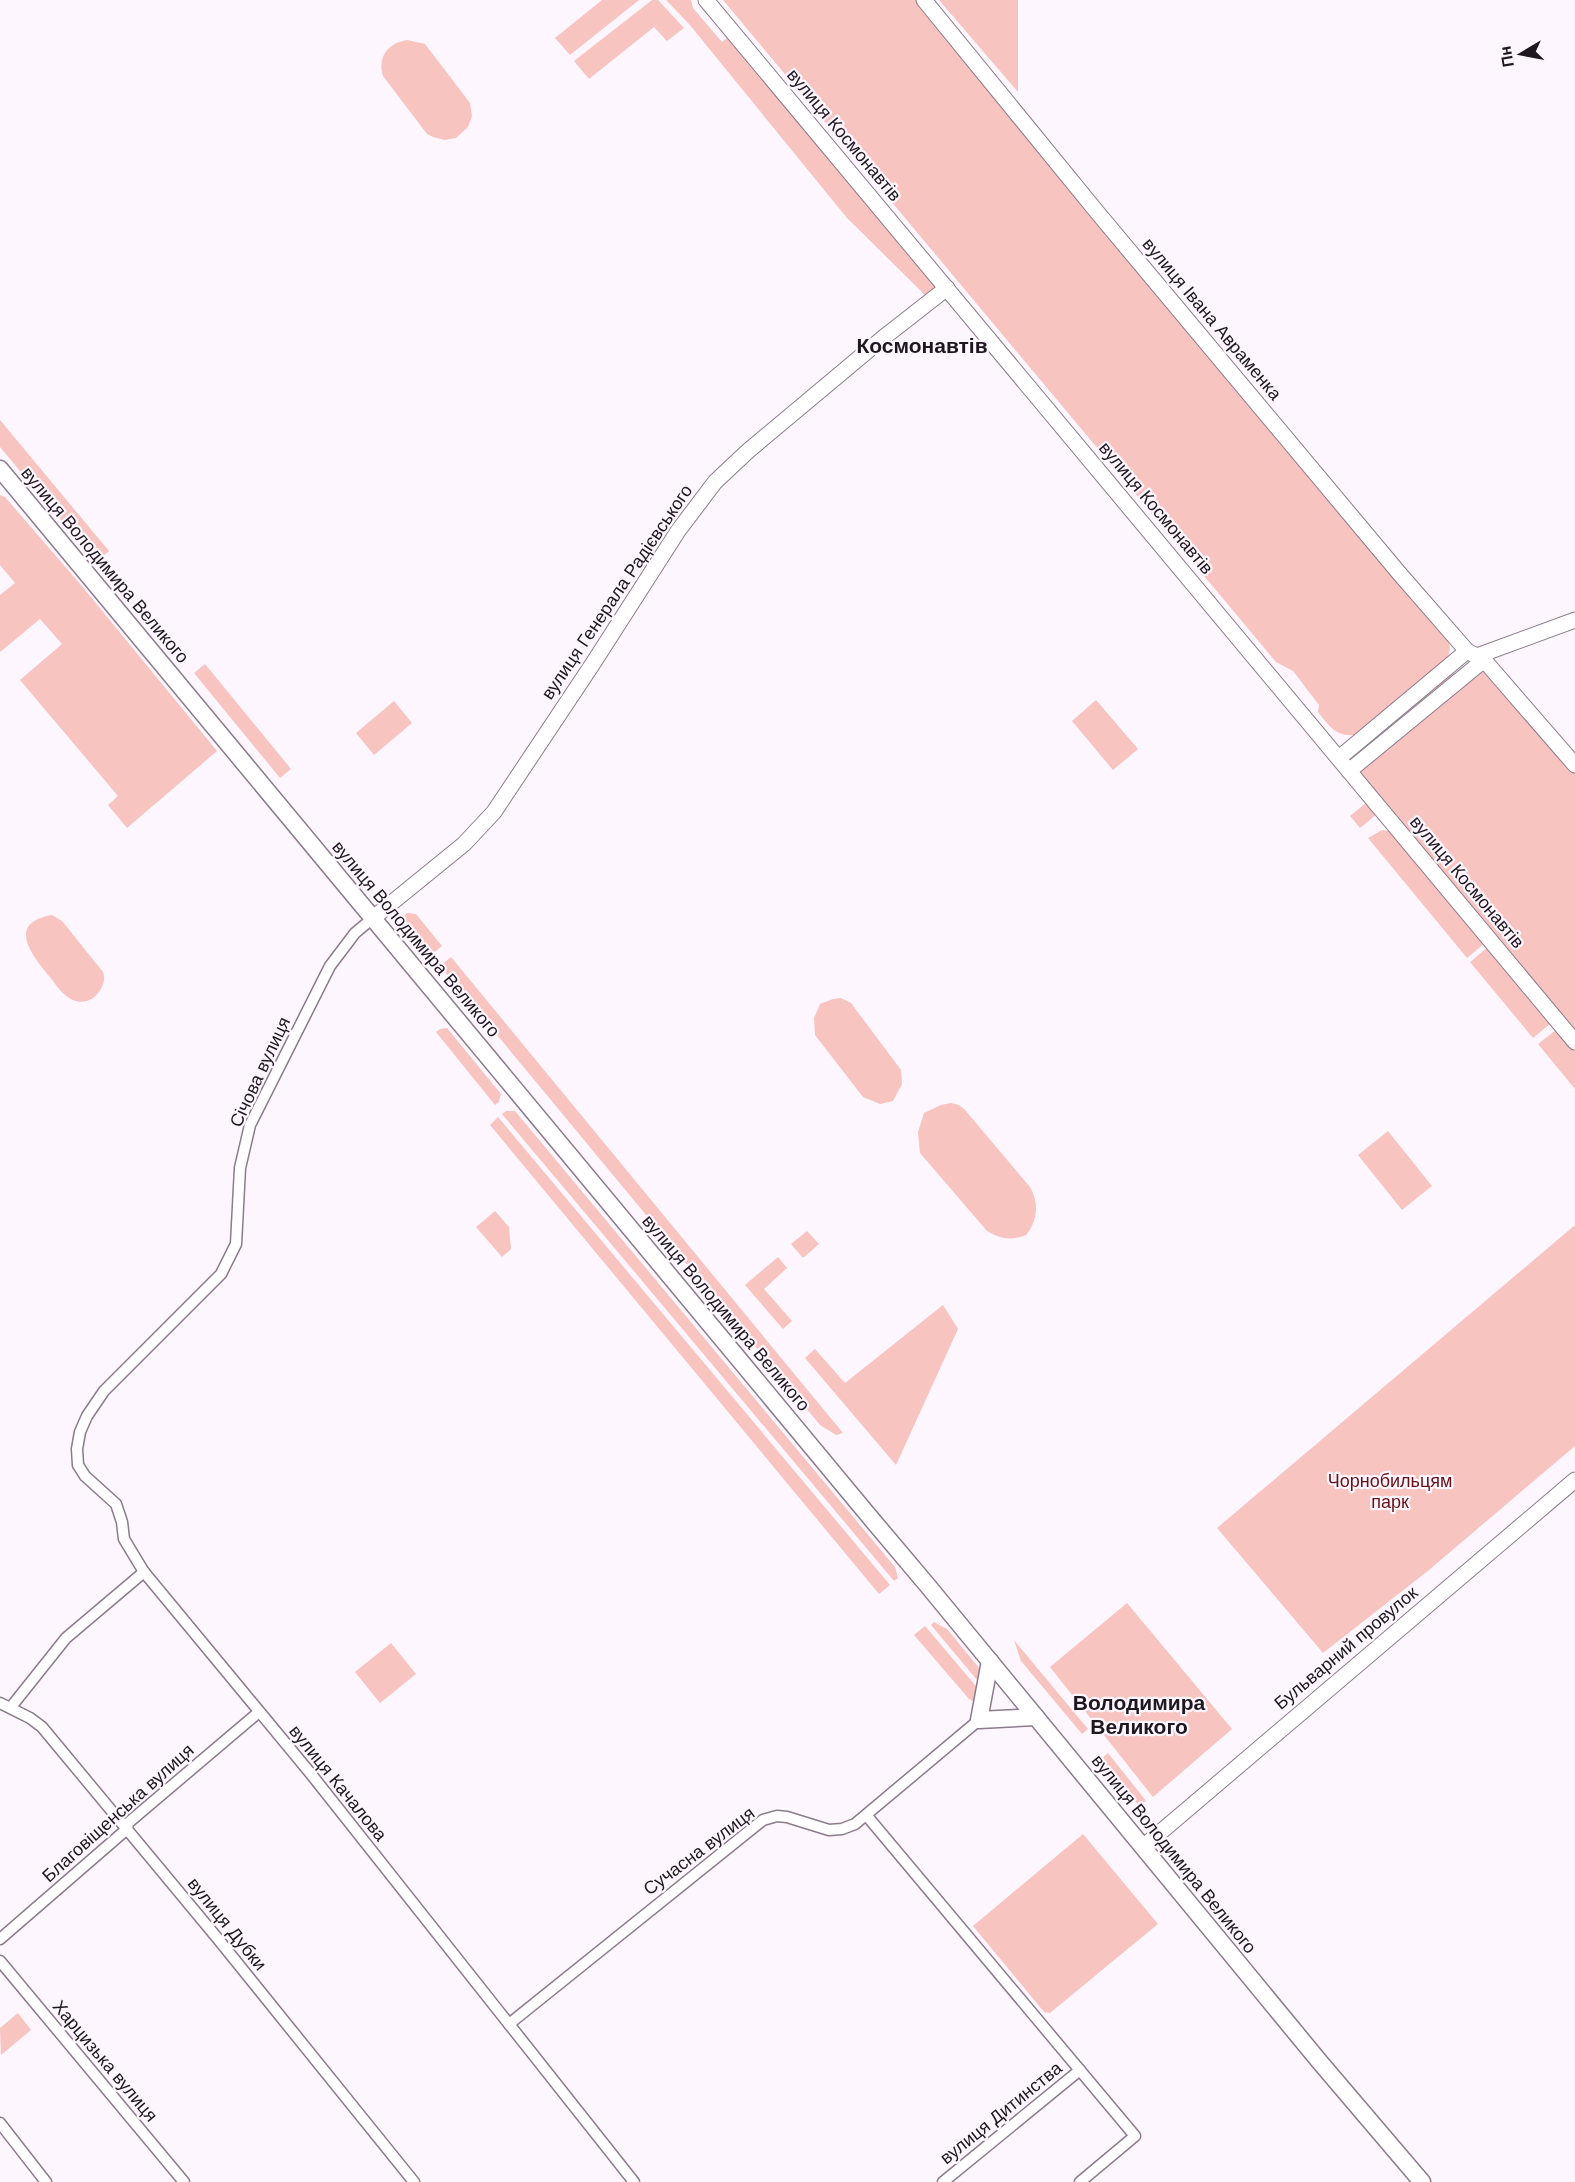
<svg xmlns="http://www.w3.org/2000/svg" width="1575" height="2182" font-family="Helvetica,sans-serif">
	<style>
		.green { fill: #f8c4c0 }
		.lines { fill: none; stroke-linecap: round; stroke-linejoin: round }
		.street-casing { stroke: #8c7a8d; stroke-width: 13 }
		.secondary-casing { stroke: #8c7a8d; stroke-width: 17 }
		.primary-casing { stroke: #8c7a8d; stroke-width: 19 }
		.street { stroke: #fff; stroke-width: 10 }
		.secondary { stroke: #fff; stroke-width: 15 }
		.primary { stroke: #fff; stroke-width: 16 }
		.labels { text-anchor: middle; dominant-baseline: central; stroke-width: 4.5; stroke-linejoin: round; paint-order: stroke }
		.street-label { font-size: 18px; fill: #1e171f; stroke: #fef6fe }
		.park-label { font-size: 18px; fill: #671116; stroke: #fef6fe }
		.quarter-label { font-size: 21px; font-weight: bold; fill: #1e171f; stroke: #fef6fe }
	</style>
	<rect width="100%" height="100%" fill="#fef6fe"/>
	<g class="green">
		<polygon points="602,0 639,0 570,55 555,38"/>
		<polygon points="652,0 658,0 684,28 667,41 654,27 589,79 574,61"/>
		<polygon points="666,0 691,0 693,8 722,42 727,38 740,45 936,283 934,289 926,296 847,218 689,24"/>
		<path d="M723,0H918L1449,641L1450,649L1447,660L1356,735C1336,737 1329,726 1318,712L1319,705L1293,671L1276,662Z"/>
		<polygon points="939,0 1018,0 1018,92"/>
		<path d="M407,40L425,44L470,103L472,116L468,127L456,138L445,140L433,137L427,134L383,76C377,57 388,43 407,40Z"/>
		<polygon points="0,420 109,551 96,562 0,447"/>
		<polygon points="0,495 5,497 81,585 217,751 127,828 108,805 118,796 20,680 62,644 40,619 0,652 0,595 15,583 0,565"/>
		<polygon points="1484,660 1575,765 1575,1042 1349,771"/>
		<polygon points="205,664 291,769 280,778 194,673"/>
		<polygon points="1452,670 1455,674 1370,745 1367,744 1367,741"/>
		<polygon points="1096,700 1138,749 1113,770 1072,721"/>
		<polygon points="394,701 412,723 374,755 356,733"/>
		<polygon points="1367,802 1377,814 1360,828 1350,816"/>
		<polygon points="1382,830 1389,831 1485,943 1467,958 1368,838"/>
		<polygon points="407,913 416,914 442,946 431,955 401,919"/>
		<path d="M52,915L62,921L103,972C106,979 103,987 98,993C92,1001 82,1004 73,1000C63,996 56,985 50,977C33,956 5,923 52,915Z"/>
		<polygon points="1488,947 1551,1023 1533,1038 1470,962"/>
		<polygon points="451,957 843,1433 836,1435 820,1425 440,966"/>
		<polygon points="841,998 851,1003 901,1070 902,1084 893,1101 880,1104 863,1097 815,1035 814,1018 820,1004 833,999"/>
		<polygon points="447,1028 501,1094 499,1102 495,1105 436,1032 440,1029"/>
		<polygon points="1556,1030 1575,1052 1575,1089 1538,1044"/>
		<path d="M951,1103L959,1105L965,1110L1030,1187C1039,1202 1038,1221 1026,1235C1011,1241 1001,1239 987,1231L920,1153L918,1132L924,1113L941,1105Z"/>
		<polygon points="506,1111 515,1111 895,1567 898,1578 894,1581 502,1114"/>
		<polygon points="498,1117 890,1585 879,1594 490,1125"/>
		<polygon points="1388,1131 1432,1186 1402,1210 1358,1155"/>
		<polygon points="495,1211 509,1227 511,1249 502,1257 476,1227"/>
		<polygon points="1575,1225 1575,1446 1429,1570 1323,1653 1217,1528"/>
		<polygon points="807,1231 819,1244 803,1258 791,1244"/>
		<polygon points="778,1257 787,1268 764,1289 792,1321 783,1329 745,1285"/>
		<polygon points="943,1305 958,1329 896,1465 805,1358 815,1349 845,1383"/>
		<polygon points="1127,1603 1232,1729 1153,1797 1050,1667"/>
		<polygon points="934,1622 947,1629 980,1669 982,1686 931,1625"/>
		<polygon points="925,1626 981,1692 977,1700 973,1701 969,1699 914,1635"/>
		<polygon points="1014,1640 1088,1729 1082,1734 1021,1661"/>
		<polygon points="391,1643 416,1674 380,1703 355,1672"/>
		<polygon points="1108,1753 1146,1801 1139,1806 1102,1758"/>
		<polygon points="1083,1834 1158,1924 1050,2013 1044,2012 973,1926"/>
		<polygon points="18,2013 31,2030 1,2055 0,2028"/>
	</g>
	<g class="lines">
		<defs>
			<g id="street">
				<polyline points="373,918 355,933 330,966 250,1125 240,1168 236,1244 221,1274 104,1391 87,1416 80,1432 77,1449 78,1465 85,1476 116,1504 122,1522 124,1539 144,1572 311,1774 634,2182"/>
				<polyline points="0,1703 30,1718 42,1727 218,1939 414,2182"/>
				<polyline points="11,1707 66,1638 144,1572"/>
				<polyline points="867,1816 1135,2136 1080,2182"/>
				<polyline points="0,1939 127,1829 128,1823 259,1712"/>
				<polyline points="0,1961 184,2182"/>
				<polyline points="509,2024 763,1820 777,1816 787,1817 829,1830 842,1829 855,1824 979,1720"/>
				<polyline points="0,2123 46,2182"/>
				<polyline points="943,2182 1080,2070"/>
			</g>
			<g id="secondary">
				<polyline points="706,0 1575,1042"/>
				<polyline points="924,0 1097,212 1399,573 1467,651 1484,660 1575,765"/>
				<polyline points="1477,656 1575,620"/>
				<polyline points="1339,758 1467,651"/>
				<polyline points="1349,771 1484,660"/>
				<polyline points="373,918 464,844 494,812 592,665 678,531 715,482 748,451 883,338 947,288"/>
				<polyline points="1143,1847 1575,1480"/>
			</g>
			<g id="primary">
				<polyline points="0,469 869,1516 928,1586 1319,2061 1422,2182"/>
				<polyline points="990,1661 979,1720 1036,1717"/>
			</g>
		</defs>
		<use href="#street" class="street-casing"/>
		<use href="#secondary" class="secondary-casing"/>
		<use href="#primary" class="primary-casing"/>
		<use href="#street" class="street"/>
		<use href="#secondary" class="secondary"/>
		<use href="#primary" class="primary"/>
	</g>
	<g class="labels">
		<g class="street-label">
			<text transform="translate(844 135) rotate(50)">вулиця Космонавтів</text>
			<text transform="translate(1212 319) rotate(50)">вулиця Івана Авраменка</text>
			<text transform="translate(1156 508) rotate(50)">вулиця Космонавтів</text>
			<text transform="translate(105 565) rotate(50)">вулиця Володимира Великого</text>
			<text transform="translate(617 592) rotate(-56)">вулиця Генерала Радієвського</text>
			<text transform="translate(1467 882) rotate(50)">вулиця Космонавтів</text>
			<text transform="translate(416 939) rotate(50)">вулиця Володимира Великого</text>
			<text transform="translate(260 1072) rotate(-65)">Січова вулиця</text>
			<text transform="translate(726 1313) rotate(50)">вулиця Володимира Великого</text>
			<text transform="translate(1346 1648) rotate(-40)">Бульварний провулок</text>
			<text transform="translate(338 1783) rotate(51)">вулиця Качалова</text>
			<text transform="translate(118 1813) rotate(-42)">Благовіщенська вулиця</text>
			<text transform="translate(699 1851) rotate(-37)">Сучасна вулиця</text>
			<text transform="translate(1174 1854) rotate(51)">вулиця Володимира Великого</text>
			<text transform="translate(227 1924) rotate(51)">вулиця Дубки</text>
			<text transform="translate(105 2061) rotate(50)">Харцизька вулиця</text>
			<text transform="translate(1001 2113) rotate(-39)">вулиця Дитинства</text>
		</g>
		<g class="park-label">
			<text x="1390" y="1481">Чорнобильцям<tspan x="1390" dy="21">парк</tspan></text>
		</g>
		<g class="quarter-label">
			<text x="922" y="345">Космонавтів</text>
			<text x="1139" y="1702">Володимира<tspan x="1139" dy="24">Великого</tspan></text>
		</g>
	</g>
	<g transform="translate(1521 54) rotate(260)" stroke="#fef6fe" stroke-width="4.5" paint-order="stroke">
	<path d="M0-4.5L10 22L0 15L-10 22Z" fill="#1e171f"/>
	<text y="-9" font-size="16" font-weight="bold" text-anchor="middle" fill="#1e171f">Пн</text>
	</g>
</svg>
